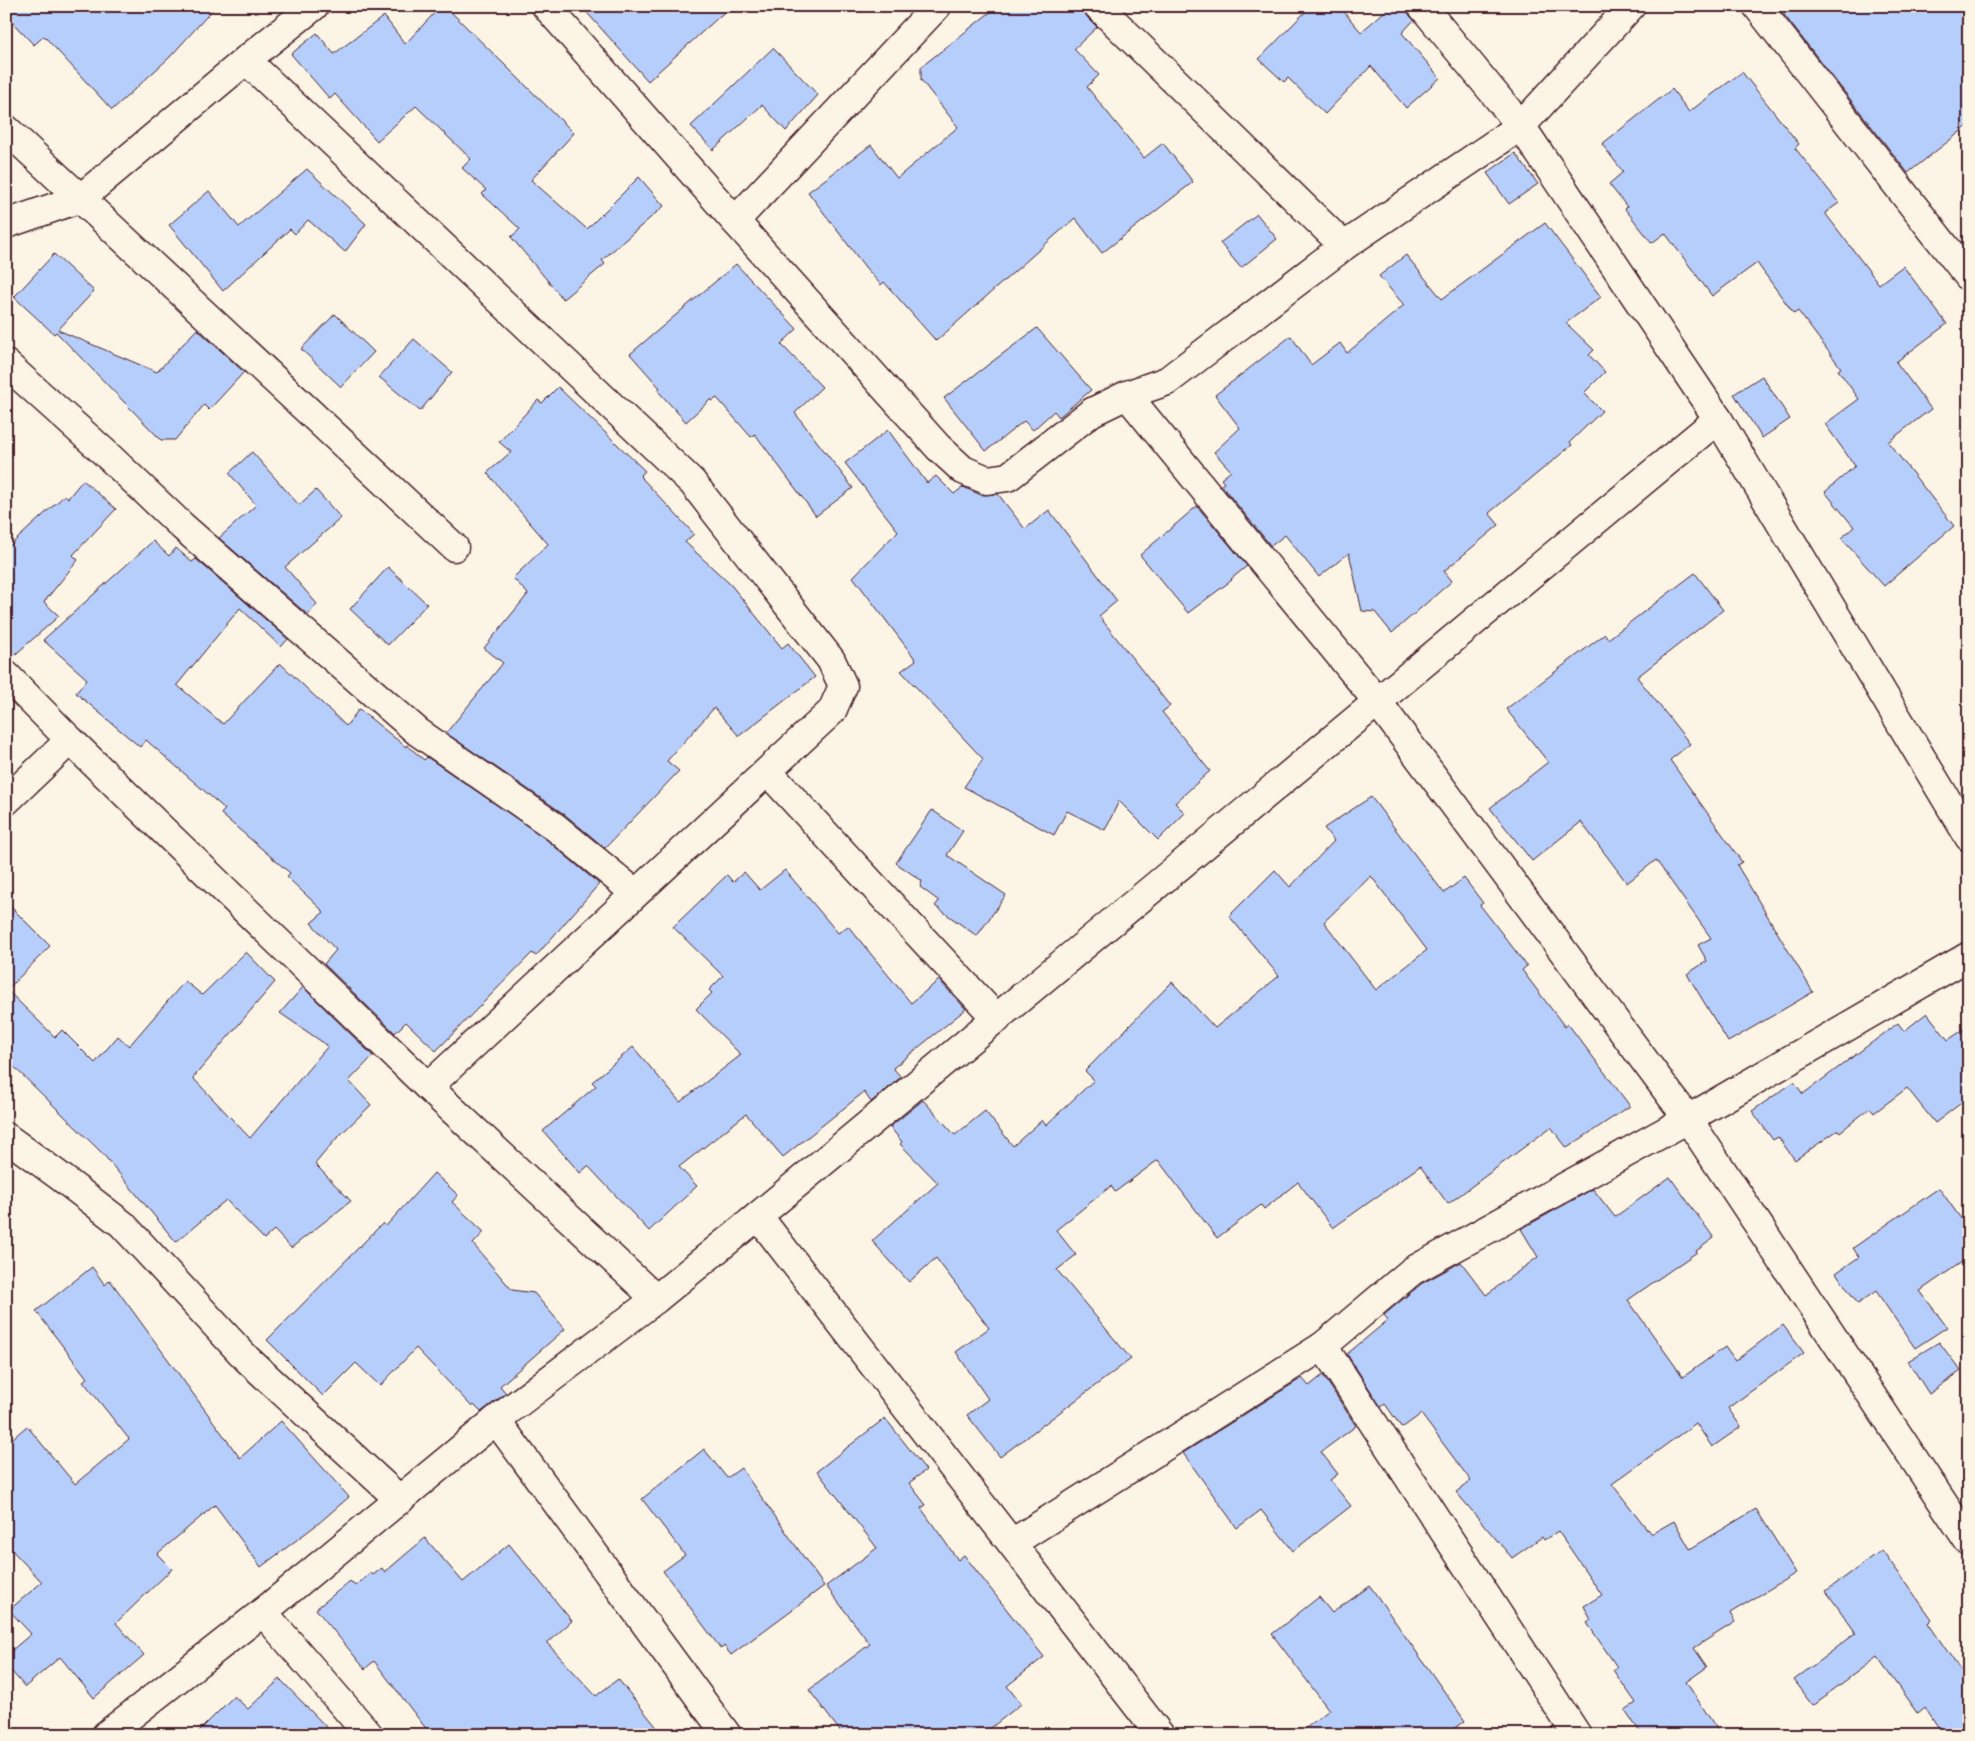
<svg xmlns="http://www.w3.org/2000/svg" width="1975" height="1741" font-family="Mali,sans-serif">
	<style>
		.building { fill: #b5cefc; stroke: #4a1f2b; fill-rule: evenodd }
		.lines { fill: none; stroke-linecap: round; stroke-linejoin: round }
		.minor-casing { stroke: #4a1f2b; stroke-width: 31 }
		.minor { stroke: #fcf5e5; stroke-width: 28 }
	</style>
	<rect width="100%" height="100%" fill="#fcf5e5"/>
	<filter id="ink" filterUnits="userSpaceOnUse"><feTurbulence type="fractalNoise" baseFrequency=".02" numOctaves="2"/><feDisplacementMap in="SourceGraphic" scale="10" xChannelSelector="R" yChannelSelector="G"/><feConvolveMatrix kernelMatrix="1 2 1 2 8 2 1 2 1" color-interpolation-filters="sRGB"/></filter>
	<g filter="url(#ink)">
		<g class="building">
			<polygon points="6,6 216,6 170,57 112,110 44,36 34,45 6,16"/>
			<polygon points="441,6 445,6 574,133 531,180 587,229 639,177 664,206 602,260 605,264 563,299 511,237 520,229 482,194 486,190 462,168 471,159 416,106 377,141 335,94 330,99 291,54 317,33 334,54 384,16 405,44"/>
			<polygon points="581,6 731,6 648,81"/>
			<polygon points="998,6 1083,6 1087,17 1097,27 1074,49 1099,75 1087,87 1144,158 1163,143 1193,182 1102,253 1075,218 936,341 884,282 881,285 865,267 808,192 871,145 897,178 958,127 921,80 921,67"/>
			<polygon points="1311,6 1339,6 1361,32 1391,6 1407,6 1410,16 1414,20 1402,33 1440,78 1406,108 1371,66 1325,114 1288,78 1284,82 1259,59"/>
			<polygon points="1777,6 1969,6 1969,125 1908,173"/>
			<polygon points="773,48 818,95 786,131 762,105 713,150 691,126"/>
			<polygon points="1742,72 1799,144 1795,148 1839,203 1825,213 1879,284 1903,266 1947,324 1896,362 1931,409 1888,442 1954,526 1884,586 1841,538 1854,527 1825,492 1855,466 1825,424 1859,399 1838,370 1841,368 1798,311 1794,314 1757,263 1712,296 1665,233 1652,243 1625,209 1627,207 1609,184 1623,172 1602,144 1672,89 1689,112"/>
			<polygon points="1515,153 1538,184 1509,204 1487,173"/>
			<polygon points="307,169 366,224 345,252 308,220 295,234 290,229 223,291 169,225 209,191 239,227"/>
			<polygon points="1257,214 1277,239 1241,268 1220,243"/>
			<polygon points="1545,223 1601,297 1566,323 1594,350 1589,355 1605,372 1584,393 1602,411 1570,442 1572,445 1489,513 1499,525 1444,571 1452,581 1392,633 1375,612 1362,611 1349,553 1319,577 1285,535 1271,546 1221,485 1224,483 1221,479 1231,471 1214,452 1240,428 1215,395 1291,336 1311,365 1340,343 1347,353 1404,305 1379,276 1406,255 1442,299"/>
			<polygon points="54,254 94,291 58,330 157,372 197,329 244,372 209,410 204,405 175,440 161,440 56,332 54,334 14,297"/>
			<polygon points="736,264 797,329 781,344 822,387 795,413 853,488 816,516 755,434 751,437 717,398 712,401 711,399 686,422 657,390 660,388 630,354"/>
			<polygon points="335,314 374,352 341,387 301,349"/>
			<polygon points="1037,328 1091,390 1059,417 1054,411 1033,430 1024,421 986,451 944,398"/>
			<polygon points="414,339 452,372 420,411 379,377"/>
			<polygon points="1762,376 1790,419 1762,438 1734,394"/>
			<polygon points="558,387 645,471 640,476 694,534 685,542 731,585 782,648 788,643 815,677 739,736 714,708 667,761 679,771 605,848 564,814 446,733 503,663 484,648 528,594 513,578 548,544 487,473 511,452 499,442 538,400 542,403"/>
			<polygon points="888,430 927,483 936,476 954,494 963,487 981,495 998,494 1025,529 1049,510 1117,601 1099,616 1170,706 1162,712 1210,771 1175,803 1185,813 1158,840 1119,801 1105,830 1067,811 1054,835 964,787 983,759 901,671 916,660 853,577 898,531 845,463"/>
			<polygon points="252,452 299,505 316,490 341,518 285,567 317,604 308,615 219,538 256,505 229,473"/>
			<polygon points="83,480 116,509 73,555 78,560 44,602 59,616 9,660 6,660 6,549 65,495 68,498"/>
			<polygon points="1197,506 1247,566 1231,579 1232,580 1188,613 1140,555"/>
			<polygon points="153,541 169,556 176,548 192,562 196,559 288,639 281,647 240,608 177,685 223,724 280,663 346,726 359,709 406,747 407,745 424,760 427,757 546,839 599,884 536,956 532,953 436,1051 406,1022 395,1033 324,964 336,950 311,923 324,912 287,877 290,873 221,814 225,809 146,740 140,747 76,693 87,679 43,640"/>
			<polygon points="388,567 427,604 388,645 350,609"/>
			<polygon points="1695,573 1723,610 1637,677 1690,744 1670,760 1742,862 1737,865 1813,992 1728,1042 1687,974 1707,961 1698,945 1711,938 1656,860 1627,883 1581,822 1532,861 1490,808 1548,762 1506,709 1605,634 1608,639"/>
			<path d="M1371,797L1444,893L1464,878L1483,903L1480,905L1527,966L1522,970L1565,1027L1568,1024L1630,1106L1567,1148L1551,1127L1448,1204L1420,1166L1333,1228L1298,1182L1264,1209L1261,1205L1217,1238L1158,1160L1115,1192L1111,1186L1056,1230L1076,1255L1057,1270L1131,1359L1000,1457L967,1415L988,1399L956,1352L989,1328L936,1258L909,1282L872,1241L938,1183L900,1144L902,1142L890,1127L923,1100L955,1135L985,1111L1013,1146L1042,1120L1046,1125L1094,1080L1085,1071L1172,982L1215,1028L1279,976L1229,916L1275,870L1290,887L1334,841L1324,828ZM1371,876L1427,950L1376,990L1324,922Z"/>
			<polygon points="932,810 963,831 947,855 1006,895 977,936 935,906 939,901 920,887 922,881 896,863"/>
			<polygon points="785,870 838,933 848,926 911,1003 939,980 966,1009 893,1068 901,1077 871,1102 864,1092 783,1157 746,1114 679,1167 697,1186 649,1231 588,1166 580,1173 543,1131 596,1086 592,1082 633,1047 680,1102 741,1055 696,1009 712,993 709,990 723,976 673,927 727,875 733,882 744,872 760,890"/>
			<polygon points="6,902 50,946 7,990 55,1037 62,1030 95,1063 118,1036 129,1046 185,981 202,995 246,952 275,982 193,1078 250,1138 328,1046 280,1013 303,987 373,1056 349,1081 371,1105 335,1140 315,1164 351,1201 291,1248 274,1230 264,1239 226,1200 176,1242 102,1153 6,1059"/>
			<polygon points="1927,1013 1948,1040 1969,1026 1969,1097 1935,1123 1907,1088 1874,1113 1870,1108 1840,1132 1838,1130 1795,1160 1778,1137 1773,1140 1752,1111 1794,1082 1803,1094 1898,1023 1904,1031"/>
			<polygon points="434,1173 458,1195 452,1202 484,1232 473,1244 512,1290 534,1293 565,1329 500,1386 506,1393 481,1412 474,1405 472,1407 416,1348 380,1386 356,1363 323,1396 267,1340 383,1223 386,1226"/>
			<polygon points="1670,1177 1714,1238 1696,1251 1697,1252 1628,1300 1683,1377 1725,1347 1735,1361 1783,1325 1804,1353 1728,1408 1741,1427 1712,1447 1696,1423 1612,1484 1651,1534 1674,1521 1690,1549 1756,1509 1796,1573 1730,1613 1735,1622 1694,1648 1707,1667 1686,1682 1721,1735 1642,1735 1625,1710 1636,1703 1613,1670 1617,1667 1587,1623 1591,1620 1584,1606 1602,1595 1558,1531 1544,1540 1542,1537 1512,1558 1456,1492 1471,1481 1421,1414 1402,1428 1385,1404 1381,1407 1347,1354 1388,1320 1384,1315 1421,1284 1461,1262 1486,1295 1538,1257 1521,1229 1593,1189 1615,1217"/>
			<polygon points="1939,1188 1969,1230 1969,1257 1920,1291 1947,1327 1915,1348 1876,1291 1858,1304 1836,1273 1859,1257 1853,1248"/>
			<polygon points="92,1267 105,1285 110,1280 240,1458 281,1421 349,1497 319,1523 261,1567 215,1505 157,1554 172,1569 116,1623 144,1655 94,1698 60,1657 25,1687 6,1665 6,1655 31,1634 9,1610 42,1582 6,1544 6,1444 27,1426 75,1484 129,1439 83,1381 87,1378 36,1311"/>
			<polygon points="1939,1342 1961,1371 1929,1394 1908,1361"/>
			<polygon points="1323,1375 1356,1426 1321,1452 1338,1474 1330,1480 1351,1506 1293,1551 1261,1510 1237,1528 1183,1453 1302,1378 1309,1386"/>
			<polygon points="885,1418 926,1470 909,1483 926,1505 921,1508 958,1560 964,1555 1044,1657 1007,1686 1021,1704 982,1735 843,1735 809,1690 870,1644 826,1586 877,1548 817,1471"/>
			<polygon points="704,1449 727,1478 741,1468 824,1586 731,1655 724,1646 721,1649 663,1571 685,1555 642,1499"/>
			<polygon points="425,1538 463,1582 509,1544 572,1621 547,1643 596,1696 618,1679 663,1735 431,1735 374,1661 365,1669 316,1609 350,1581 355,1586 371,1573 373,1575 382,1568 385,1572"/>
			<polygon points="1882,1550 1932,1619 1928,1623 1969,1683 1969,1735 1943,1735 1924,1707 1917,1713 1877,1657 1813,1705 1794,1680 1856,1633 1826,1591"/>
			<polygon points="1370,1586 1465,1721 1446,1735 1297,1735 1329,1710 1272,1634 1319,1597 1332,1613"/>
			<polygon points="280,1679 334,1735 195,1735 234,1696 248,1709"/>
		</g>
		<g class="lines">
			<defs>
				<g id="minor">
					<polyline points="546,6 735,221 938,447 963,470 987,480 1008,477 1092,412 1127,395"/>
					<polyline points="1098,6 1344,246"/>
					<polyline points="1422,6 1521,126 1718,419 1969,837"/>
					<polyline points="1631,6 1521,126 1344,246 1167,381 1127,395 1377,701 1688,1119 1969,1542"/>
					<polyline points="1757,6 1969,277"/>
					<polyline points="246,60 692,482 831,660 843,686 832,711 428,1087"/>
					<polyline points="6,129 454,547"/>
					<polyline points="735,221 937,6"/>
					<polyline points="6,224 81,198 246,60 314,6"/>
					<polyline points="6,364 104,452 182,526 418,732 555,827 635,893"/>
					<polyline points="6,675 70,740 428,1087 656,1299"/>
					<polyline points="768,772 997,1019"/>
					<polyline points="6,801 70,740"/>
					<polyline points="6,1137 58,1175 122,1224 247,1359 400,1500"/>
					<polyline points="1323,1346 1577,1735"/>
					<polyline points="496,1420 727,1735"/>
					<polyline points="1012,1543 1323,1346 1412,1271 1688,1119 1969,956"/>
					<polyline points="263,1612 369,1735"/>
					<polyline points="106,1735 263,1612 496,1420 656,1299 758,1216"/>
					<polyline points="1160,1735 758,1216 1718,419"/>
				</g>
			</defs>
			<use href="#minor" class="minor-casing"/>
			<use href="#minor" class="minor"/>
		</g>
	</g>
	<rect width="1975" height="1741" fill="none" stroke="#fcf5e5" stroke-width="25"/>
	<rect x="12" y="12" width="1950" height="1716" fill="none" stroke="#4a1f2b" stroke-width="2" filter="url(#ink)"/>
</svg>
